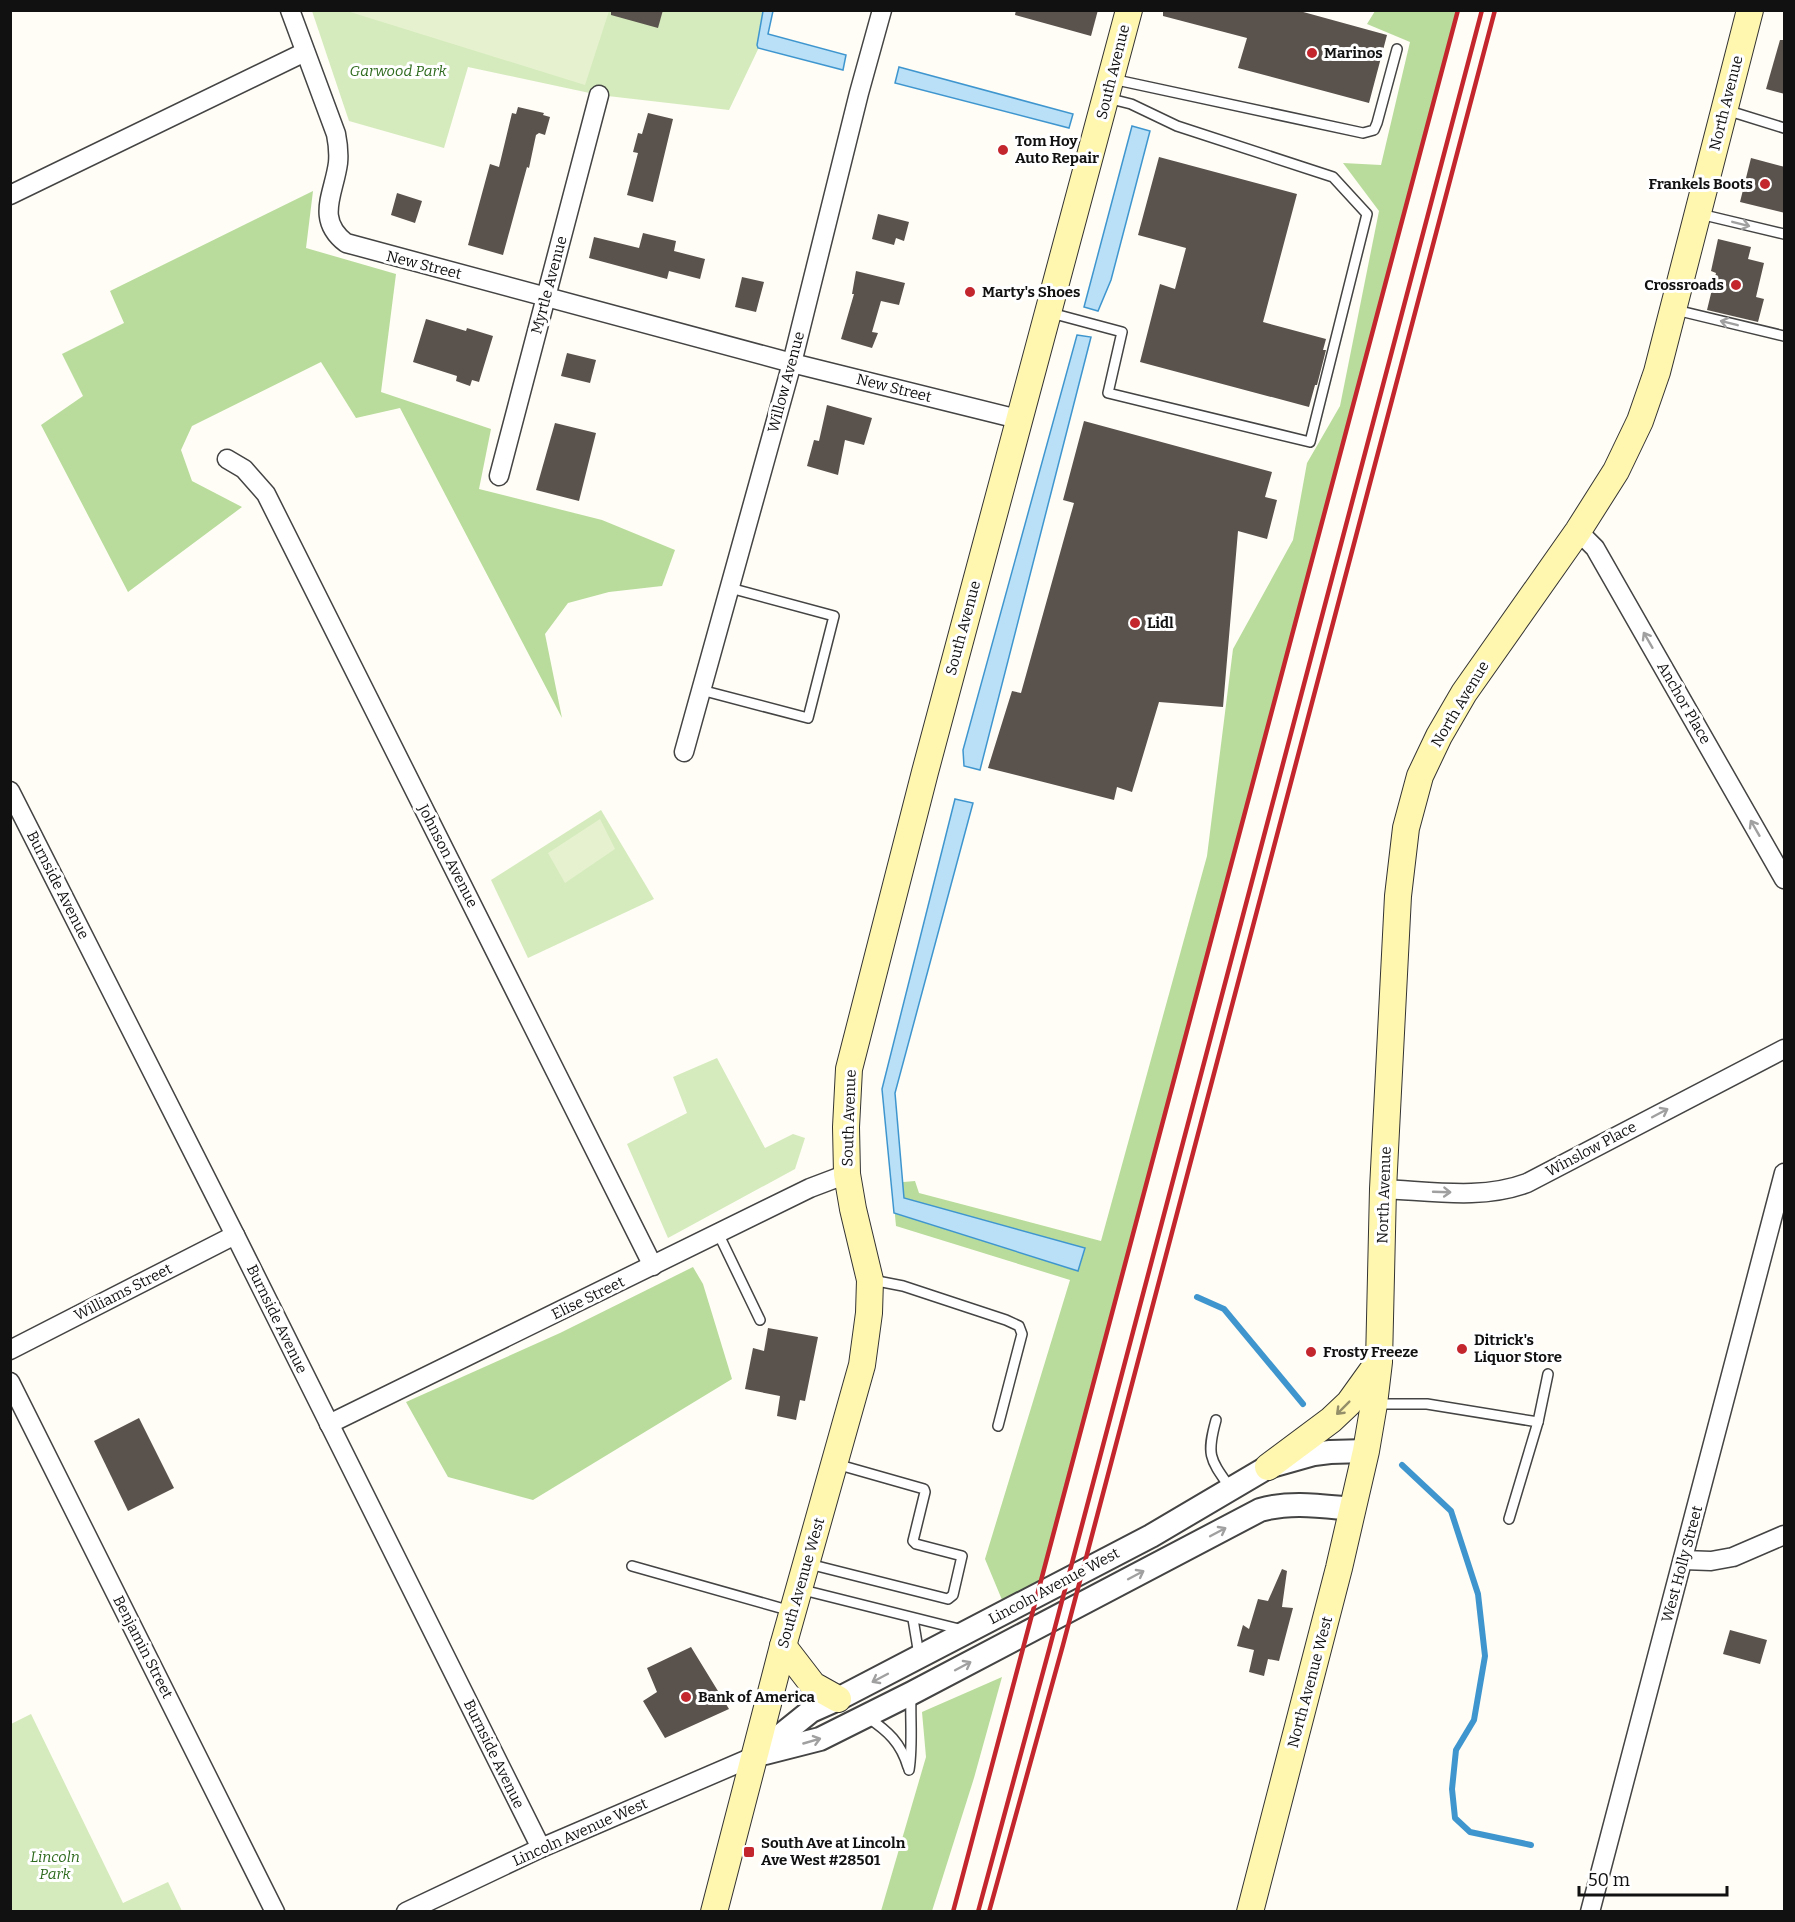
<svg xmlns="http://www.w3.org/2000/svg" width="1795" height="1922" font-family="Bitter,serif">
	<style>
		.green { fill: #d5ebbd }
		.forest { fill: #b9dc9c }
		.pitch { fill: #e6f2cf }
		.water { fill: #b9e0f7; stroke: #3f96cf; stroke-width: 1.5 }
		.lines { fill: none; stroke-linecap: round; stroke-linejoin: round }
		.stream { stroke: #3f96cf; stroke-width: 6 }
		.building { fill: #5a524d }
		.service-casing { stroke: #444; stroke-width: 12 }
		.minor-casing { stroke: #444; stroke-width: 21 }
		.tertiary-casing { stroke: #444; stroke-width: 26 }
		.secondary-casing { stroke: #333; stroke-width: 28 }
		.service { stroke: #fff; stroke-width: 9 }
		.minor { stroke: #fff; stroke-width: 18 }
		.tertiary { stroke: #fff; stroke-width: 22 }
		.secondary { stroke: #fff6b0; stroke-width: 26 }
		.rail { stroke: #c4262e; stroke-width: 4.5 }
		.oneway { stroke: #a0a0a0 }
		.oneway2 { stroke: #948f68 }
		.poi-dot { fill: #c4262e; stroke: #fff; stroke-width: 2 }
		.labels { text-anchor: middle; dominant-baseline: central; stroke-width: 6; stroke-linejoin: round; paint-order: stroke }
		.poi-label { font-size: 15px; font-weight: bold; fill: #111; stroke: #fff; text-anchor: start }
		.park-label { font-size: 15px; font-style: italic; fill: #2f6b1f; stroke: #fff }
		.street-label { font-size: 15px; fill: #111; stroke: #fff }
	</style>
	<rect width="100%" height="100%" fill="#fffdf5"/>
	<g class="green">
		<polygon points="312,11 768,11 762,41 729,110 599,95 468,67 444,148 349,121"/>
		<polygon points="601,810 654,899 528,958 491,880"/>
		<polygon points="717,1058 765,1148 793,1134 805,1138 795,1169 668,1238 627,1144 687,1113 673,1077"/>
		<polygon points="31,1714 123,1903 168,1882 182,1911 11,1911 11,1724"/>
	</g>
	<g class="forest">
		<polygon points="1375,11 1458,11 1036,1599 1005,1607 985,1559 1070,1280 896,1226 892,1183 915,1181 919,1193 1101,1241 1207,856 1233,649 1293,540 1307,463 1340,406 1379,211 1343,163 1381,165 1410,42 1367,24"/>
		<polygon points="313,191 306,248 396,274 381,392 491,429 479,489 602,520 675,550 662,586 609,592 568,603 545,634 562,718 400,408 356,418 321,362 192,426 181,450 192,481 242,507 128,592 41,425 83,396 62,354 124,323 110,291"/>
		<polygon points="693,1267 703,1284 732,1379 533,1500 448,1477 406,1402 560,1333"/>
		<polygon points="1002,1677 974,1778 932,1911 881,1911 926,1757 922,1712"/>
	</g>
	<g class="pitch">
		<polygon points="347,11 609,10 609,11 585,85"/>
		<polygon points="600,819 615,849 565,883 548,853"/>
	</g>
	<g class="water">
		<polygon points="763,11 773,11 768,34 846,55 843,70 758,48 757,45"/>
		<polygon points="899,67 1073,114 1069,128 895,83"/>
		<polygon points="1132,126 1150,131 1111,280 1098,311 1084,307"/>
		<polygon points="1077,335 1091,337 980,770 964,766 963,750"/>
		<polygon points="955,799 973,803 895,1093 904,1198 1085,1248 1078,1271 894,1213 882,1089"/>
	</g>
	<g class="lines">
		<g class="stream">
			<polyline points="1197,1297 1224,1309 1303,1404"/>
			<polyline points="1402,1465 1451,1511 1478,1594 1485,1656 1474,1720 1456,1750 1452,1789 1455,1818 1470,1832 1531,1845"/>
		</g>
	</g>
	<g class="building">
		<polygon points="611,10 663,10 658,28 611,15"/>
		<polygon points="1016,10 1098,10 1091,36 1015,15"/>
		<polygon points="1163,10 1296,10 1387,35 1369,103 1238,68 1247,38 1163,16"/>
		<polygon points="1780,40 1785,40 1785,94 1766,89"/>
		<polygon points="518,107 544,113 543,115 550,117 545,135 539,133 536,135 529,168 527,167 503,255 468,245 490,164 499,167 512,113 516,114"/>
		<polygon points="648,113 673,119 653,202 627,195 638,153 633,152 638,133 642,134"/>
		<polygon points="1159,157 1297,194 1263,322 1326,339 1323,350 1326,350 1317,385 1315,385 1309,407 1140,362 1160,284 1175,289 1186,248 1138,235"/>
		<polygon points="1751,158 1785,167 1785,213 1740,202"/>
		<polygon points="397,193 422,201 415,223 391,215"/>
		<polygon points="878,214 909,222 904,241 896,238 894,245 872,239"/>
		<polygon points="643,233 676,241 674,251 705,259 700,279 669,271 667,279 589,258 594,237 639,248"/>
		<polygon points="1718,239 1751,247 1748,259 1764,263 1756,297 1764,299 1758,322 1707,310 1716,273 1711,271"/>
		<polygon points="856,271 905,283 899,305 881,301 872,332 878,333 872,348 841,339 854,294 852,294"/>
		<polygon points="742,277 764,282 756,312 735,307"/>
		<polygon points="426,319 466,331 467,328 493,336 479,382 472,380 470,386 456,381 457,376 413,362"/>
		<polygon points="567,353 596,360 590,383 561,376"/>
		<polygon points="827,405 872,418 864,445 845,440 838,475 807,466 814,440 819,441"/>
		<polygon points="1084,421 1272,472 1265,497 1277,500 1267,539 1238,531 1223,707 1159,702 1132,792 1117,787 1114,800 988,768 1012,691 1021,693 1074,503 1063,500"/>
		<polygon points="555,423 596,433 579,501 536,490"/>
		<polygon points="768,1328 818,1337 805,1401 800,1400 796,1420 777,1416 780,1396 745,1389 753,1348 764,1351"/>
		<polygon points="139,1418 174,1488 128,1511 94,1441"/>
		<polygon points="1282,1569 1287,1571 1282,1607 1293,1608 1279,1661 1268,1659 1264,1676 1249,1672 1254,1650 1237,1646 1243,1625 1249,1629 1258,1599 1268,1601"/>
		<polygon points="1730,1630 1767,1640 1760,1664 1723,1654"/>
		<polygon points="691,1647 729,1709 665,1738 643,1701 657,1692 647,1668"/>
	</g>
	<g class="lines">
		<defs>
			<g id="service">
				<polyline points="1112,79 1363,133 1374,130 1377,123 1397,49"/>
				<polyline points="1726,110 1784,128"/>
				<polyline points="1700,214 1784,234"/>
				<polyline points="1676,310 1784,336"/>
				<polyline points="1051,313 1122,332 1108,393 1310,442 1367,214 1333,177 1177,126 1131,104 1107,98"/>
				<polyline points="701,690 808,718 834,616 730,588"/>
				<polyline points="718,1233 760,1320"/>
				<polyline points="872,1280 903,1286 1006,1320 1019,1326 1022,1334 998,1426"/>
				<polyline points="1376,1404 1427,1404 1538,1422 1509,1519"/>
				<path d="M1216,1420C1206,1456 1210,1459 1231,1489"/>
				<polyline points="1538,1422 1548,1374"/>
				<polyline points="809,1564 948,1599 953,1595 962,1556 916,1544 913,1541 925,1492 924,1489 836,1464"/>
				<polyline points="632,1566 791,1611"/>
				<polyline points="799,1589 963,1630"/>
				<polyline points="913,1619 919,1655"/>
				<path d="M867,1717C888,1731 901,1743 908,1767"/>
				<path d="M909,1770C913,1745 910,1720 911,1695"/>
			</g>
			<g id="minor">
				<path d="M290,10L336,134C338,144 339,153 338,163C334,194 315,219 346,243L792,363L1018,419"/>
				<polyline points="10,195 305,52"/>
				<polyline points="227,459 244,469 266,494 653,1266"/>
				<polyline points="499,476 599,95"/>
				<polyline points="1578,531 1595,548 1784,879"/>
				<polyline points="684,752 792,363 859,93 882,10"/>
				<polyline points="10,791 235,1235 541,1848"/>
				<path d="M1383,1189C1431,1191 1482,1200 1527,1183L1784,1049"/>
				<polyline points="10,1350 235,1235"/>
				<polyline points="10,1382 275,1912"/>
				<polyline points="329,1424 810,1188 847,1174"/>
				<polyline points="1683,1560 1711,1561 1733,1557 1784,1535"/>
				<polyline points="406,1912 541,1848 755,1756"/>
				<polyline points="1590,1912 1784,1173"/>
			</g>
			<g id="tertiary">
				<path d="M765,1753L820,1739L912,1693L1260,1510C1291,1501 1321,1506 1353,1509"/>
				<polyline points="755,1756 811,1711 838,1699 1151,1536 1268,1467 1314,1454 1330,1452 1366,1451"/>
			</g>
			<g id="secondary">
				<polyline points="1268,1467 1331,1420 1349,1403 1377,1364"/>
				<polyline points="783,1646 813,1685 838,1699"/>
				<polyline points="714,1912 783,1646 862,1365 869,1313 870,1280 853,1209 847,1174 846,1127 849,1069 925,772 1129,10"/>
				<polyline points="1250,1912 1339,1568 1366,1451 1374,1404 1379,1362 1383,1189 1398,896 1406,828 1420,776 1439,736 1464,693 1578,531 1616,471 1640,421 1657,372 1750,10"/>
			</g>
		</defs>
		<use href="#service" class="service-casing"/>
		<use href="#minor" class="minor-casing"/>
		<use href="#tertiary" class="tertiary-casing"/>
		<use href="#secondary" class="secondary-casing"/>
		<use href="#service" class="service"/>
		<use href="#minor" class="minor"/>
		<use href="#tertiary" class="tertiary"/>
		<use href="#secondary" class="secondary"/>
		<g class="rail">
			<polyline points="953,1912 1458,10"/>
			<polyline points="978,1912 1049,1650 1482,10"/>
			<polyline points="989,1912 1063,1645 1495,10"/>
		</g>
	</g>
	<defs><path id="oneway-shaft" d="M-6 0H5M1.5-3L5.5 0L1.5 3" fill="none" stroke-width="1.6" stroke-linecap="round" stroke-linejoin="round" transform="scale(1.5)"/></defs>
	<g class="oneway">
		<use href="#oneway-shaft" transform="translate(1741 224) rotate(14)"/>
		<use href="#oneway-shaft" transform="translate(1729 323) rotate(-166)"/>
		<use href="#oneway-shaft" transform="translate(1648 640) rotate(-120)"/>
		<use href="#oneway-shaft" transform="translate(1755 828) rotate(-120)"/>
		<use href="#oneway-shaft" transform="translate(1660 1113) rotate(-28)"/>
		<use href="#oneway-shaft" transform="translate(1442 1192) rotate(2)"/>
		<use href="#oneway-shaft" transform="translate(1218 1532) rotate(-28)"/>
		<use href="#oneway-shaft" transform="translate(1136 1575) rotate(-28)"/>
		<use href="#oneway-shaft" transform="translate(963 1666) rotate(-28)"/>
		<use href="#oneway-shaft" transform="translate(880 1678) rotate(152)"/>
		<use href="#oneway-shaft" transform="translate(812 1741) rotate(-16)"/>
	</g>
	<use class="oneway2" href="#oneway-shaft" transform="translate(1343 1408) rotate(135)"/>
	<g class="poi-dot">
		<circle cx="1312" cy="53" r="6"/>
		<circle cx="1003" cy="150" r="6"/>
		<circle cx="1765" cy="184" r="6"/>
		<circle cx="1736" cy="285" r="6"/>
		<circle cx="970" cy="292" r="6"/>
		<circle cx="1135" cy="623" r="6"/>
		<circle cx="1462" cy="1349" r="6"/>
		<circle cx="1311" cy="1352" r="6"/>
		<circle cx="686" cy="1697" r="6"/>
		<rect x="743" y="1846" width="12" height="12" rx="3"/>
	</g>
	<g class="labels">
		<g class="poi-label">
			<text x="1324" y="53">Marinos</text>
			<text x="1015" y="141">Tom Hoy<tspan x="1015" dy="17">Auto Repair</tspan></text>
			<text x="1753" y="184" text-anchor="end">Frankels Boots</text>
			<text x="1724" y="285" text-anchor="end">Crossroads</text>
			<text x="982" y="292">Marty's Shoes</text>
			<text x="1147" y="623">Lidl</text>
			<text x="1474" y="1340">Ditrick's<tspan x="1474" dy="17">Liquor Store</tspan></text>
			<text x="1323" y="1352">Frosty Freeze</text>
			<text x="698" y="1697">Bank of America</text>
			<text x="761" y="1843">South Ave at Lincoln<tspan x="761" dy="17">Ave West #28501</tspan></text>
		</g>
		<g class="park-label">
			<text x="398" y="71">Garwood Park</text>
			<text x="55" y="1857">Lincoln<tspan x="55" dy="17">Park</tspan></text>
		</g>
		<g class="street-label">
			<text transform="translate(1113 72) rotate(-76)">South Avenue</text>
			<text transform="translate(1726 103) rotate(-76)">North Avenue</text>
			<text transform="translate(424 265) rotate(14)">New Street</text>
			<text transform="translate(549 285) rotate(-75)">Myrtle Avenue</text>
			<text transform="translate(786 382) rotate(-75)">Willow Avenue</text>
			<text transform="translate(894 388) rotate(14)">New Street</text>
			<text transform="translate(963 628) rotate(-75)">South Avenue</text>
			<text transform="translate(1684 703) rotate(60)">Anchor Place</text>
			<text transform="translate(1460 704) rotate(-59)">North Avenue</text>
			<text transform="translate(448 856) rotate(63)">Johnson Avenue</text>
			<text transform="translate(58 885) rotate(63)">Burnside Avenue</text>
			<text transform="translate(849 1118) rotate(-88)">South Avenue</text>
			<text transform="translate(1591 1149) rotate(-28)">Winslow Place</text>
			<text transform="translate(1384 1195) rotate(-88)">North Avenue</text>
			<text transform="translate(123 1292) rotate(-27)">Williams Street</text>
			<text transform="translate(588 1298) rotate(-26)">Elise Street</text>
			<text transform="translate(277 1319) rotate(64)">Burnside Avenue</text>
			<text transform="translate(1682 1564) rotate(-75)">West Holly Street</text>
			<text transform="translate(801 1583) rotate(-74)">South Avenue West</text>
			<text transform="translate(1054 1586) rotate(-28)">Lincoln Avenue West</text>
			<text transform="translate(143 1647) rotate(63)">Benjamin Street</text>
			<text transform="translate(1310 1682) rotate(-75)">North Avenue West</text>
			<text transform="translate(494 1754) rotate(64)">Burnside Avenue</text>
			<text transform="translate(580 1832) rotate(-24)">Lincoln Avenue West</text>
		</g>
	</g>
	<rect width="1795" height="1922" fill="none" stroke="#111111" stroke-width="24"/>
	<path d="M1579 1886v9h148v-9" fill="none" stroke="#111111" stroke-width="3"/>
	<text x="1588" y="1886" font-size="18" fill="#111111" stroke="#ffffff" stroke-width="4.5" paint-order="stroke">50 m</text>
</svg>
